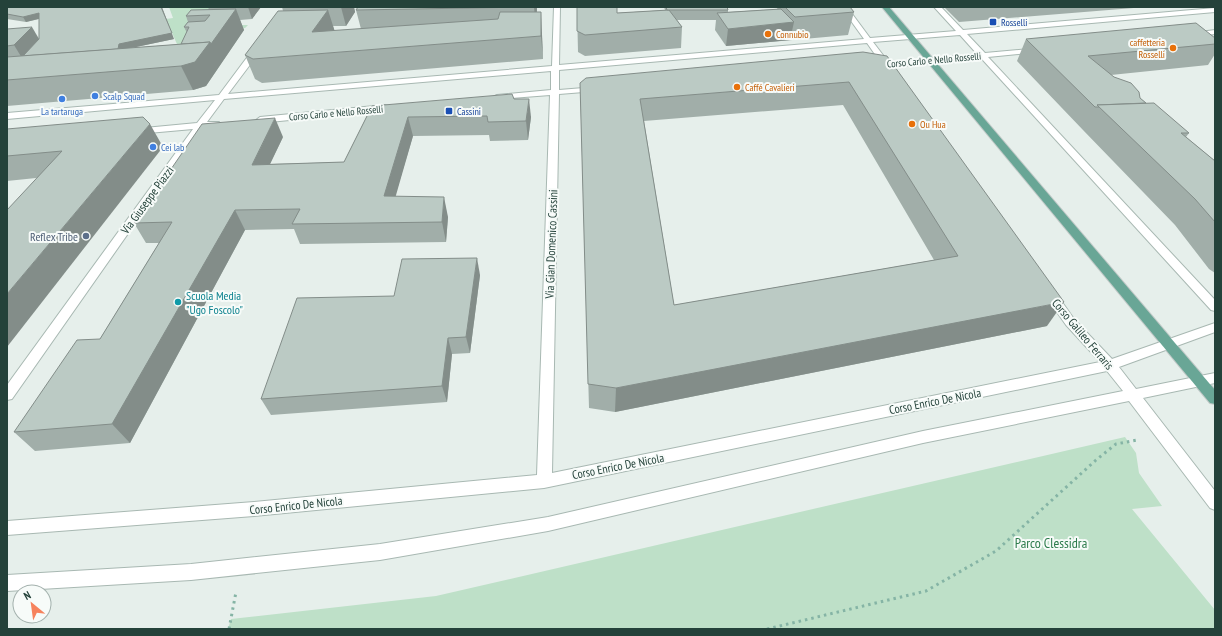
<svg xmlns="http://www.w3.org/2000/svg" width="1222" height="636" font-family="'PT Sans Narrow',sans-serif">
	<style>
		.green { fill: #bee0c8 }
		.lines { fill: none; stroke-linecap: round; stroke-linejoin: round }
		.minor-casing { stroke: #a8b8b2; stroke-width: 2 }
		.major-casing { stroke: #c2cac8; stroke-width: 2 }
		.path { stroke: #85b4a5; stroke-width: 3; stroke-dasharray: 2.5 4; stroke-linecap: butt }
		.minor { fill: #fff; fill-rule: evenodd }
		.major { fill: #69a696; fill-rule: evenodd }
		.wall { fill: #a1aea9; fill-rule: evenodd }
		.shaded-wall { fill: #838d89 }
		.building { fill: #bbcac4; stroke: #838d89; fill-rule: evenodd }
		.transit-dot { fill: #1a4fb4; stroke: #f7fbf9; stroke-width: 1.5 }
		.food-dot { fill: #e8710a; stroke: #f7fbf9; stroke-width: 1.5 }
		.shop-dot { fill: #3f7fe0; stroke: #f7fbf9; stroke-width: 1.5 }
		.service-dot { fill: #5c6f8a; stroke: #f7fbf9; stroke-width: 1.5 }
		.culture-dot { fill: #0f9aa8; stroke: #f7fbf9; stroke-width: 1.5 }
		.labels { text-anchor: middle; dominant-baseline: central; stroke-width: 4; stroke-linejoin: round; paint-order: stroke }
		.far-transit-label { font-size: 10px; fill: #164399; stroke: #f7fbf9; text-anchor: start }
		.far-food-label { font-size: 10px; fill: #c56008; stroke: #f7fbf9; text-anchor: start }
		.far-street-label { font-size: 10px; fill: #24423a; stroke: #f7fbf9 }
		.far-shop-label { font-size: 10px; fill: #366cbe; stroke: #f7fbf9; text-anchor: start }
		.street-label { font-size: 12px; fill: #24423a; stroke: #f7fbf9 }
		.service-label { font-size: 12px; fill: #4e5e75; stroke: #f7fbf9; text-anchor: end }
		.culture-label { font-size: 12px; fill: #0d838f; stroke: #f7fbf9; text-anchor: start }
		.near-park-label { font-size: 14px; fill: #2c7b4b; stroke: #f7fbf9 }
	</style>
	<rect width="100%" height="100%" fill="#e6efeb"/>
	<g class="green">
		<polygon points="169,7 212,7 219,25 248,25 245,28 201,29 180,51 166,19 173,18"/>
		<polygon points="1125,437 1136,453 1139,473 1162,506 1132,509 1215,610 1215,629 228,629 231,619 436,596"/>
	</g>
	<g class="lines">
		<defs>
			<g id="minor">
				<path d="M554,7H560L559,65L864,39L841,7H847L870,38L956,31L934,7H941L963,30L1215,8V12L967,34L985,53L1040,48L1041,50L1037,52L988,57L1215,300V311L1211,310L981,58L892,67L888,69C884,68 877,69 874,66L881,63L867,43L559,70V90L596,87L600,89L596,91L559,94L552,473L1100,362L1066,325L1047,298L1045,295L1047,292H1055L1074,319L1112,359L1215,323V332L1119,367L1136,389L1215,373V383L1143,398L1215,491V510L1210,508L1129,401L923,443L548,531L380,560L191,580L7,591V575L191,564L380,544L548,517L923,431L1123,391L1107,371L544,488L254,516L7,535V521L254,502L537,475L550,95L497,99L493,97L497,95L551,90V71L224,99L207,122H219L220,124L219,126L202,128L12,399L7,400V385L193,129L137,134L134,133L133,131L134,129L197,123L215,100L7,119V113L219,95L254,48H257L261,50L228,94L552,66ZM960,35L977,54L889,63L873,42Z"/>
				<polygon points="1215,30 1215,34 1192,37 1188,35 1192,33"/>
				<polygon points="385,105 388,106 389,108 388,110 260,123 256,120 260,117"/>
			</g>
			<polygon id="major" points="882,7 889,7 1215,390 1215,404 1210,403"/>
		</defs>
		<use href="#minor" class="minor-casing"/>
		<use href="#major" class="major-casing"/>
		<g class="path">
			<polyline points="229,629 236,592"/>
			<polyline points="767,629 926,591 996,551 1096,460 1116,444 1137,440"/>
		</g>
		<use href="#minor" class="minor"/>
		<use href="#major" class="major"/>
	</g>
	<g class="wall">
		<polygon points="7,7 174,39 131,48 181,44 187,33 184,27 188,22 186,16 209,10 208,7 261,7 252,19 240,20 244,30 206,86 193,90 7,106 7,29 39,39 39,19 26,22 7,19"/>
		<polygon points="168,7 206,7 169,8"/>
		<polygon points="282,7 354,7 355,12 346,26 333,26 334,31 361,29 356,10 358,7 537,7 537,12 542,35 543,59 262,83 255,79 245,55 283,11"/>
		<polygon points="577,7 617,13 665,10 664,7 727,7 728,10 728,12 777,9 778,7 850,7 854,12 848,35 726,46 715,30 716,20 677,20 682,27 681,48 585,56 578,52"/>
		<polygon points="944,7 1146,7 959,22"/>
		<polygon points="1215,38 1215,54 1208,65 1111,75 1146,103 1189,133 1186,137 1215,161 1215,273 1209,269 1175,225 1083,130 1017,61 1026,39"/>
		<path d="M863,52L1047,326L615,412L589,408L580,83ZM843,105L934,260L674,305L644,121Z"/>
		<polygon points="514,99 531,117 528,140 490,141 489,135 413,136 395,196 448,217 446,242 300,244 294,229 245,230 130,443 35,451 14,432 100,339 159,243 146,243 134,223 283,137 270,164 344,162 372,106"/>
		<polygon points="7,129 163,147 36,178 7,181"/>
		<polygon points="480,275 470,353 452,354 447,402 271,415 261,399 394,296"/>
	</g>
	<g class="shaded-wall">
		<polygon points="162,7 174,39 122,50 69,66"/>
		<polygon points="248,7 261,7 252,19"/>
		<polygon points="341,7 354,7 355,12 346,26"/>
		<polygon points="534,7 537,7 536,27"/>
		<polygon points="236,9 244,30 206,86 193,90 181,66 210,42"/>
		<polygon points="328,10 335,32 312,32"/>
		<polygon points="541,12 542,35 543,59 541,36"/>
		<polygon points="39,13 42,18 26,22 23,17"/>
		<polygon points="794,22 790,40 726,46 728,29"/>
		<polygon points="32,27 42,44 25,63 14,45"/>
		<polygon points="529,99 531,117 528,140 526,121"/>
		<polygon points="408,117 413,136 390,216 384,196"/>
		<polygon points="275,118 283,137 260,185 252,165"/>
		<polygon points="150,124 163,147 7,347 7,294"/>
		<polygon points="444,197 448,217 446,242 442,222"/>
		<polygon points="235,210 245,230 130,443 112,424"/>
		<polygon points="477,258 480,275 470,353 466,337"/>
		<polygon points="1064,302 1047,326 615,412 616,388"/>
		<polygon points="448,338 452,354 447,402 442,386"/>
	</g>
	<g class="building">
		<polygon points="7,7 161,7 172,33 119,44 118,49 23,56 39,39 39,13 23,17 7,14"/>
		<polygon points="358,7 528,7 356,10"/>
		<polygon points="577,7 617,7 617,13 669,10 682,27 585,35 577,31"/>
		<polygon points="666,7 727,7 728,10 667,10"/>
		<polygon points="785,7 850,7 854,12 795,17"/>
		<polygon points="236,9 211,44 210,42 181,44 189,27 184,27 188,22 205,21 210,15 186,16 191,10"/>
		<polygon points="781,9 794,22 728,29 717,13"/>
		<polygon points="328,10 312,32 498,19 500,12 541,12 541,36 253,59 245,55 278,11"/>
		<polygon points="1196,23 1215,38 1215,44 1088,56 1114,77 1131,83 1139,92 1140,98 1146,103 1097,105 1099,107 1095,107 1026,39"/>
		<polygon points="32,27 14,45 7,46 7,29"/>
		<polygon points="210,42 195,62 181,66 7,80 7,57"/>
		<path d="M863,52L887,56L1064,302L616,388L588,384L580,83L586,78ZM849,82L958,256L674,305L640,99Z"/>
		<polygon points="512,94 514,99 529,99 526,121 488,122 487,116 408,117 384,196 444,197 442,222 292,224 300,209 235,210 112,424 14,432 77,340 100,339 172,222 134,223 202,124 275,118 252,165 344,162 372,106"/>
		<polygon points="1154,103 1189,133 1181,133 1215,161 1215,222 1195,199 1097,105"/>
		<polygon points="143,117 150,124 7,294 7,210 62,151 7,156 7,129"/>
		<polygon points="477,258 466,337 448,338 442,386 261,399 297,298 394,296 402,259"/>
	</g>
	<g class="transit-dot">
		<rect x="989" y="18" width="8" height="8" rx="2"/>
		<rect x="445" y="107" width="8" height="8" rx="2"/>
	</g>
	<g class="food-dot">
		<circle cx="768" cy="34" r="4"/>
		<circle cx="1173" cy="48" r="4"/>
		<circle cx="737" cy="87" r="4"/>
		<circle cx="912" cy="124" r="4"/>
	</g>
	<g class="shop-dot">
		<circle cx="95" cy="96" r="4"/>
		<circle cx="62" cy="99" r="4"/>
		<circle cx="153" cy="147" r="4"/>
	</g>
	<circle class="service-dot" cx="86" cy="236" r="4"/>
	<circle class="culture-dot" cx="178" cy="302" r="4"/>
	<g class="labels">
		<g class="far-transit-label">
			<text x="1001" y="22">Rosselli</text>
			<text x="457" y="111">Cassini</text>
		</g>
		<g class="far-food-label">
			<text x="776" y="34">Connubio</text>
			<text x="1165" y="42" text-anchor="end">caffetteria<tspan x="1165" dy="12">Rosselli</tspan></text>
			<text x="745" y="87">Caffé Cavalieri</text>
			<text x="920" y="124">Ou Hua</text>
		</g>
		<g class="far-street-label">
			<text transform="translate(934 60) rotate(-5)">Corso Carlo e Nello Rosselli</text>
			<text transform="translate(336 113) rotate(-5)">Corso Carlo e Nello Rosselli</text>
		</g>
		<g class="far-shop-label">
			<text x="103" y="96">Scalp Squad</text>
			<text x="62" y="111" text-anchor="middle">La tartaruga</text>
			<text x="161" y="147">Cei lab</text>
		</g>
		<g class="street-label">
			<text transform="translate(147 200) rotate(-54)">Via Giuseppe Piazzi</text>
			<text transform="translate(551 244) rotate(-88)">Via Gian Domenico Cassini</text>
			<text transform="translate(1083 334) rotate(50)">Corso Galileo Ferraris</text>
			<text transform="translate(935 401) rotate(-11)">Corso Enrico De Nicola</text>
			<text transform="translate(618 466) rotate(-11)">Corso Enrico De Nicola</text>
			<text transform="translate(296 505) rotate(-6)">Corso Enrico De Nicola</text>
		</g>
		<g class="service-label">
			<text x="78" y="236">Reflex Tribe</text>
		</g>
		<g class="culture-label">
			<text x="186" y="295">Scuola Media<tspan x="186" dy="14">"Ugo Foscolo"</tspan></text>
		</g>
		<g class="near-park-label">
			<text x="1051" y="543">Parco Clessidra</text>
		</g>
	</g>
	<rect width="1222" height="636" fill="none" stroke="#24423a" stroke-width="16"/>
	<g transform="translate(32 604) rotate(331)"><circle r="19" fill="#f7fbf9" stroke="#a3b1ad"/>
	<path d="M0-3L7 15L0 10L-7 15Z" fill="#f6825d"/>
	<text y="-6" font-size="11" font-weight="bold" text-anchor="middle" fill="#24423a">N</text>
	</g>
</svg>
